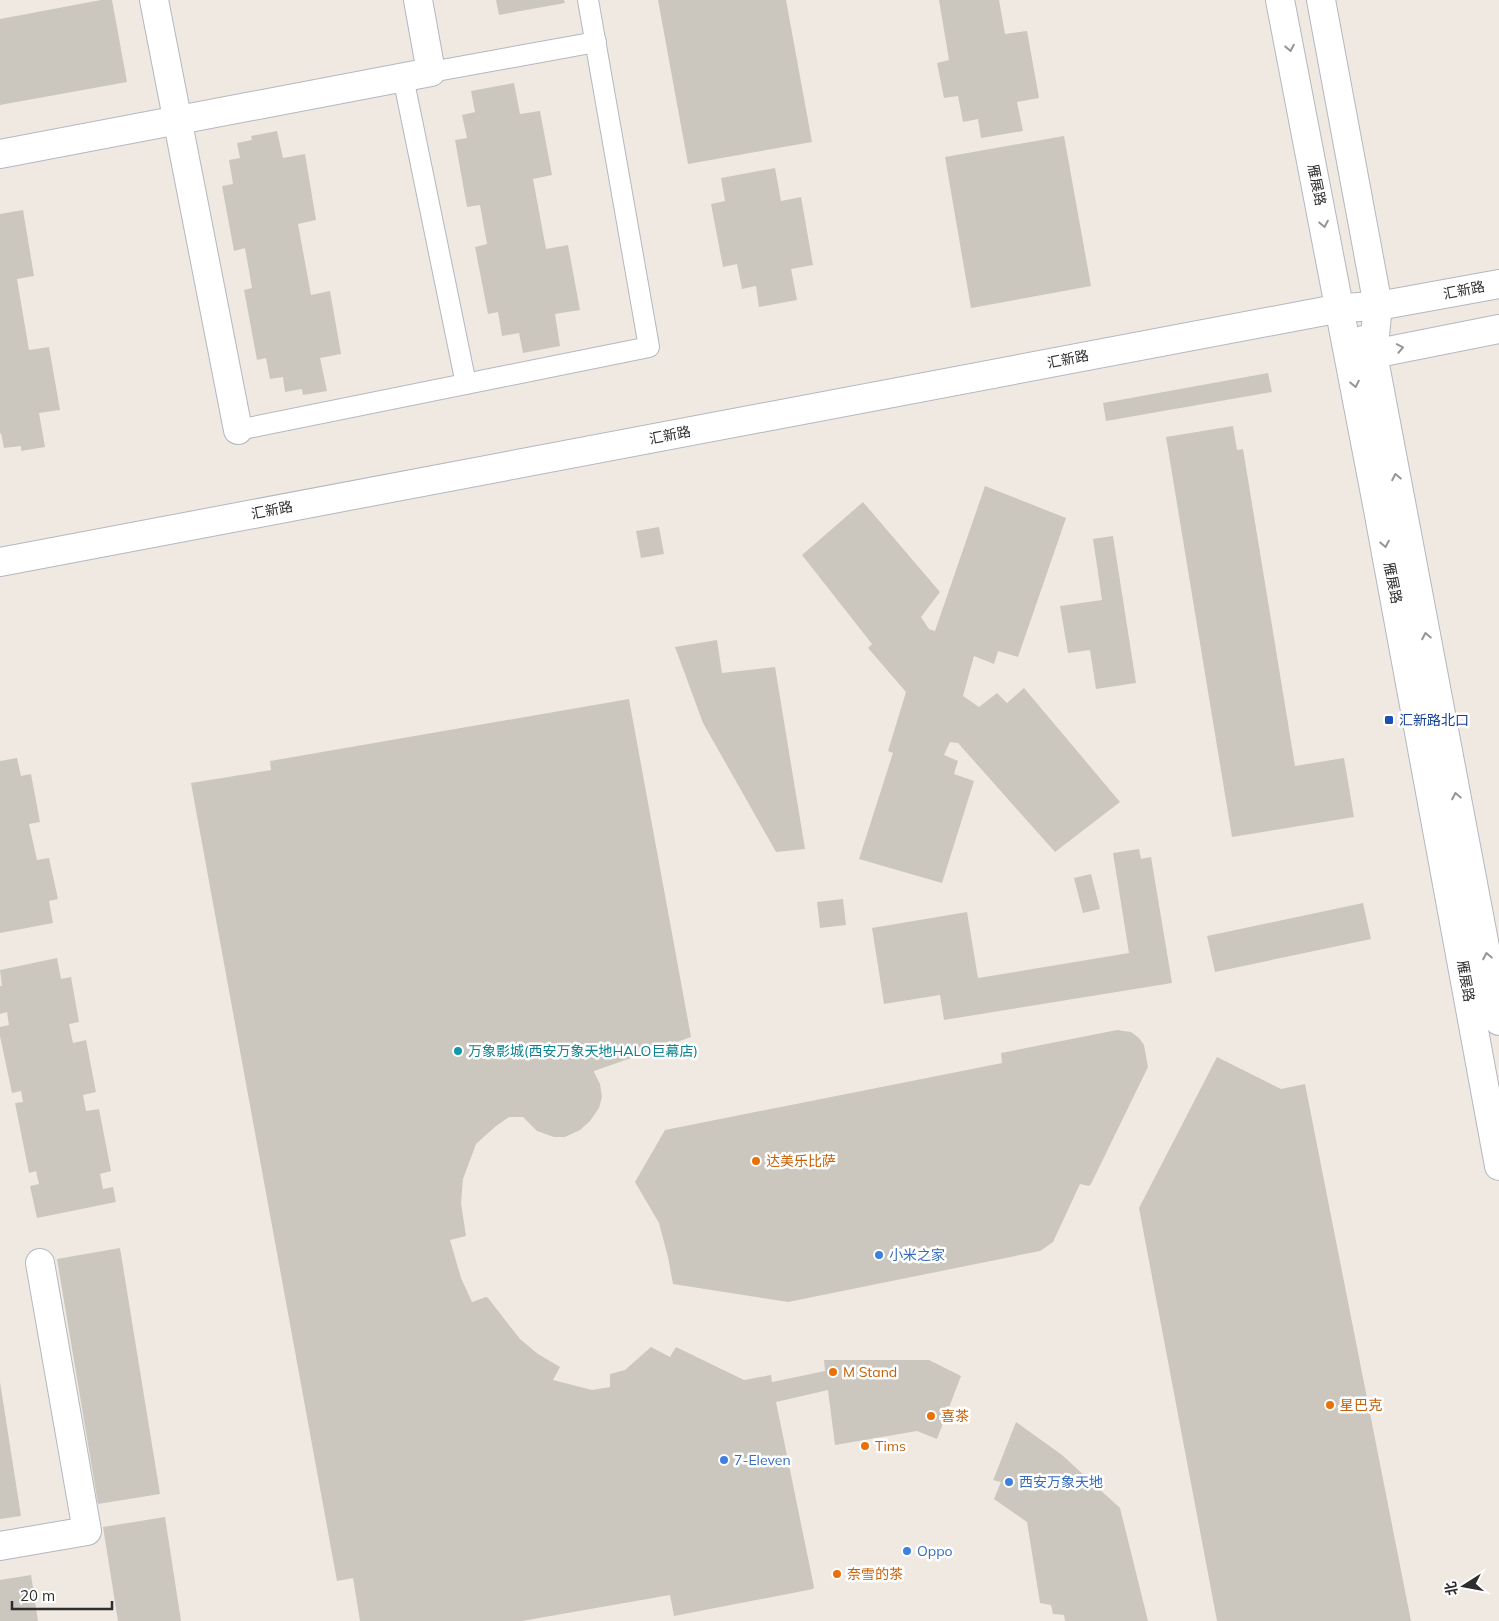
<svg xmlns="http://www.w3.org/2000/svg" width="1499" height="1621" font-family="Mulish,'Noto Sans SC',sans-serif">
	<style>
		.building { fill: #cbc7bf }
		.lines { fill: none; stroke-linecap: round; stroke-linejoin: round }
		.lane-casing { stroke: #b4b7c1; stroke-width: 22 }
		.street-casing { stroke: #b4b7c1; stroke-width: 30 }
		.secondary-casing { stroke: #b4b7c1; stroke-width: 30 }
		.lane { stroke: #fff; stroke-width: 20 }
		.street { stroke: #fff; stroke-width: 28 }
		.secondary { stroke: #fff; stroke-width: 28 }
		.oneway { stroke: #969696 }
		.transit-dot { fill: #1a4fb4; stroke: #fff; stroke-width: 2 }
		.culture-dot { fill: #0f9aa8; stroke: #fff; stroke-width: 2 }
		.food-dot { fill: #e8710a; stroke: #fff; stroke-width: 2 }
		.shop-dot { fill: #3f7fe0; stroke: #fff; stroke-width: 2 }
		.labels { text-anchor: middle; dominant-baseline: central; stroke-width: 5; stroke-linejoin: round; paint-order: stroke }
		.street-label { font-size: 14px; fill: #2e2e2e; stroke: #fff }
		.transit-label { font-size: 14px; fill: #164399; stroke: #fff; text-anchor: start }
		.culture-label { font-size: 14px; fill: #0d838f; stroke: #fff; text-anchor: start }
		.food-label { font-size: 14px; fill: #c56008; stroke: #fff; text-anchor: start }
		.shop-label { font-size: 14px; fill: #366cbe; stroke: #fff; text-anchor: start }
	</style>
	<rect width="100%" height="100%" fill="#efe9e1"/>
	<g class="building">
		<polygon points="101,0 112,0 127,82 0,105 0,19"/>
		<polygon points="496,0 564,0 565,3 499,15"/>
		<polygon points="658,0 786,0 812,142 688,164"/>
		<polygon points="939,0 999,0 1005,34 1027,31 1039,98 1017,102 1023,131 981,138 978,119 963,122 958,96 944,98 937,63 949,60"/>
		<polygon points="514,83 520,114 540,111 552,175 533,179 546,249 568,245 580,310 555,314 560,346 523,353 519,333 502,336 498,312 488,314 475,247 487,244 480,205 467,207 455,140 467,138 462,115 475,112 471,91"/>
		<polygon points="277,131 283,158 305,154 316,220 298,224 311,295 330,291 341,354 320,358 327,391 303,395 302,389 285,392 283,377 270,379 266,358 257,360 244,290 252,288 245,248 234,251 222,186 233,184 229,160 240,158 237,143 252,140 251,136"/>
		<polygon points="1064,136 1091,286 971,308 945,157"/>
		<polygon points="775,168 781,201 801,197 813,265 791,269 797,300 759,307 756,286 742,289 737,264 723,267 711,204 725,201 721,178"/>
		<polygon points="23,210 34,276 17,279 29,350 49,347 60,410 39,413 45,447 21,451 21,446 4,448 1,433 0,434 0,214"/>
		<polygon points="1268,373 1272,392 1106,421 1103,403"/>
		<polygon points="1233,426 1237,450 1243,449 1295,766 1344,758 1354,817 1232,837 1166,437"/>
		<polygon points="985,486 1066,518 1018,657 998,651 994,664 974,656 963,696 979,707 997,693 1007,703 1024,688 1120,802 1055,852 958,743 950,742 944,755 958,761 954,774 974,781 942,883 859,859 893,753 888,751 906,692 868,648 872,644 802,555 863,502 940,592 921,617 929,629 935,631"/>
		<polygon points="659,527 664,554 641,558 636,531"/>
		<polygon points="1113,536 1136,683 1096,689 1090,650 1068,653 1060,606 1102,600 1093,539"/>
		<polygon points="717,640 722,673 775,667 805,849 776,852 703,723 675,647"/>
		<polygon points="629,699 691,1037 594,1071 594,1072 600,1084 602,1097 599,1108 590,1121 580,1130 565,1137 554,1137 537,1131 523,1117 509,1117 496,1126 476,1144 463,1179 461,1203 466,1236 450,1240 461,1278 472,1302 486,1297 488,1298 520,1339 538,1354 560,1367 553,1380 592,1390 610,1387 610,1374 625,1370 651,1347 670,1357 676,1347 744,1380 771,1375 772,1382 825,1371 824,1360 929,1360 961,1376 937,1439 917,1431 835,1445 828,1390 776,1402 814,1587 813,1589 674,1616 670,1595 522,1621 360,1621 353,1578 337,1581 191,783 271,770 270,761"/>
		<polygon points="17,758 21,776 31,774 40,822 29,824 37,860 49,858 58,899 49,901 53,923 0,933 0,761"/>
		<polygon points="1139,849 1141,859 1151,857 1172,983 944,1020 940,995 884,1004 872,928 967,912 978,978 1129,953 1113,853"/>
		<polygon points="1091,874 1100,909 1083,913 1074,878"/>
		<polygon points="843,899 846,925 820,928 817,902"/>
		<polygon points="1363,903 1371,939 1215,972 1207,936"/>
		<polygon points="57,958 61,979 71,977 79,1022 69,1024 73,1043 86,1040 96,1092 83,1095 86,1111 99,1109 111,1171 100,1174 103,1189 113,1187 116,1202 37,1218 30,1186 39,1184 36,1171 29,1173 15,1103 23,1102 21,1091 12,1093 0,1036 0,1027 9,1025 7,1012 0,1014 0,986 2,986 0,970"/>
		<polygon points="1117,1030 1131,1032 1139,1038 1144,1045 1148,1067 1091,1184 1089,1186 1080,1184 1053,1242 1040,1251 788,1302 673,1284 668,1257 659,1223 635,1182 665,1130 1002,1063 1001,1053"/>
		<polygon points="1217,1057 1281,1089 1305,1084 1411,1621 1217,1621 1139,1208"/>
		<polygon points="120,1248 160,1494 98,1504 57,1259"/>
		<polygon points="0,1382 21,1516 0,1519"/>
		<polygon points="1016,1422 1062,1455 1120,1508 1148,1621 1065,1621 1064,1615 1053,1614 1051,1605 1040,1603 1027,1522 994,1499 1001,1482 993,1480 994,1478"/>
		<polygon points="165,1517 181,1621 118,1621 103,1527"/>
		<polygon points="31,1575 38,1621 0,1621 0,1580"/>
	</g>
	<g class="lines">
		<defs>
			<g id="lane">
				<polyline points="431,72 596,42"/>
				<polyline points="403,77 466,384"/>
				<polyline points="238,430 649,347 588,0"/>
			</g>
			<g id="street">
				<polyline points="154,0 238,430"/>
				<polyline points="0,154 431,72 418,0"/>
				<polyline points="0,1546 87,1531 40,1263"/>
			</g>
			<g id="secondary">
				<path d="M1280,0C1356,388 1429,777 1499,1166"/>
				<polyline points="1321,0 1378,306 1373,354 1499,1021"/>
				<polyline points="1363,340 1373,354 1499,329"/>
				<polyline points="0,562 1341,308 1378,306 1499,284"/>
			</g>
		</defs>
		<use href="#lane" class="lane-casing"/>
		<use href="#street" class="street-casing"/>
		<use href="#secondary" class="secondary-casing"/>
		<use href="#lane" class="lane"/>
		<use href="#street" class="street"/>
		<use href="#secondary" class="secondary"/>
	</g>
	<defs><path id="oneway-chevron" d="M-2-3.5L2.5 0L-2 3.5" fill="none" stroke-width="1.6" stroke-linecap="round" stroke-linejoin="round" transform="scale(1.25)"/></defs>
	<g class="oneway">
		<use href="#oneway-chevron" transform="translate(1290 48) rotate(79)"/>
		<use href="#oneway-chevron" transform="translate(1324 224) rotate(79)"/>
		<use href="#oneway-chevron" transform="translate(1400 348) rotate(-11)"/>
		<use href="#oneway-chevron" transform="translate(1355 384) rotate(79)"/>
		<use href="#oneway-chevron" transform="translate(1396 477) rotate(-101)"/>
		<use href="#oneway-chevron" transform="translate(1385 544) rotate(79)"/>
		<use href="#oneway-chevron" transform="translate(1426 636) rotate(-101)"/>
		<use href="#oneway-chevron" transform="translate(1456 796) rotate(-101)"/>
		<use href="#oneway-chevron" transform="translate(1487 956) rotate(-101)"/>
	</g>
	<rect class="transit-dot" x="1384" y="715" width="10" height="10" rx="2.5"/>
	<circle class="culture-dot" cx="458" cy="1051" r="5"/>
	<g class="food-dot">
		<circle cx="756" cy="1161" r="5"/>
		<circle cx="833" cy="1372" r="5"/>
		<circle cx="1330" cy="1405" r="5"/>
		<circle cx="931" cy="1416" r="5"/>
		<circle cx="865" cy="1446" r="5"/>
		<circle cx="837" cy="1574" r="5"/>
	</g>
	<g class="shop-dot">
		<circle cx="879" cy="1255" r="5"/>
		<circle cx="724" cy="1460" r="5"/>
		<circle cx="1009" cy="1482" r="5"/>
		<circle cx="907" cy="1551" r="5"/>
	</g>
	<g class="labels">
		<g class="street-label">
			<text transform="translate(1317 185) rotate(79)">雁展路</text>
			<text transform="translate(1464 290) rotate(-11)">汇新路</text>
			<text transform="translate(1068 359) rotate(-11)">汇新路</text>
			<text transform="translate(670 435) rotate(-11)">汇新路</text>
			<text transform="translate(272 510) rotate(-11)">汇新路</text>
			<text transform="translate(1393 583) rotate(79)">雁展路</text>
			<text transform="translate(1466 981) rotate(80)">雁展路</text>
		</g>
		<g class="transit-label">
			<text x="1399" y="720">汇新路北口</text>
		</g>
		<g class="culture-label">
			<text x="468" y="1051">万象影城(西安万象天地HALO巨幕店)</text>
		</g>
		<g class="food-label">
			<text x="766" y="1161">达美乐比萨</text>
			<text x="843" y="1372">M Stand</text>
			<text x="1340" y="1405">星巴克</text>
			<text x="941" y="1416">喜茶</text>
			<text x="875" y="1446">Tims</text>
			<text x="847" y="1574">奈雪的茶</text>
		</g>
		<g class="shop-label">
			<text x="889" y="1255">小米之家</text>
			<text x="734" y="1460">7-Eleven</text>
			<text x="1019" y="1482">西安万象天地</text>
			<text x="917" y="1551">Oppo</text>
		</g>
	</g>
	<g transform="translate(1464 1586) rotate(259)" stroke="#ffffff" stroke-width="4" paint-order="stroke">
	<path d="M0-4L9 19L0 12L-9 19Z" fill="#2e2e2e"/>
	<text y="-8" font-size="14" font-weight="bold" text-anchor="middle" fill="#2e2e2e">北</text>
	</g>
	<path d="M12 1601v8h100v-8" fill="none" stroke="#2e2e2e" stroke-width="2.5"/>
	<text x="20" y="1601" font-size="15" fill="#2e2e2e" stroke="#ffffff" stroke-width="4" paint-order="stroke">20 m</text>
</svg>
